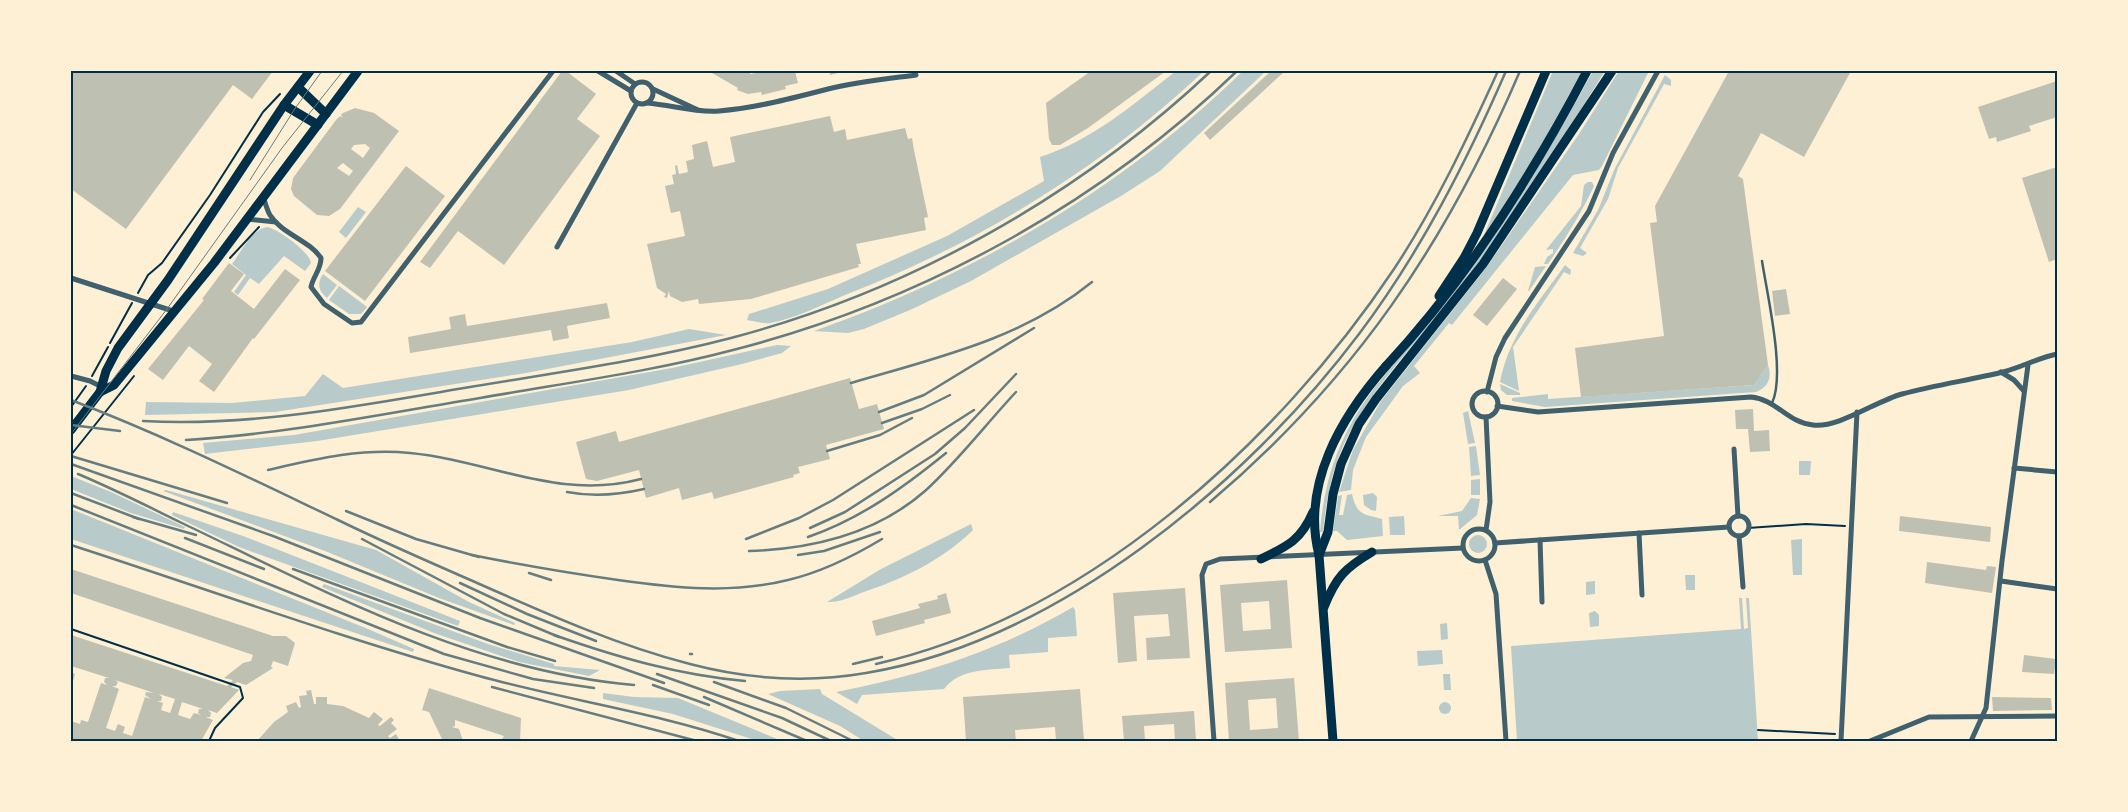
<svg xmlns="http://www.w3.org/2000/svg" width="2128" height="812" font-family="'Exo 2',sans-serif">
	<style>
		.green { fill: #b9caca }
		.building { fill: #bec0b2; fill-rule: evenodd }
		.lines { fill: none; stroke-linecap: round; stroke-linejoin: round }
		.path { stroke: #003049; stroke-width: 2 }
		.service { stroke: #3f606c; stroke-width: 2.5 }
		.minor { stroke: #3f606c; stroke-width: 5 }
		.primary { stroke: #003049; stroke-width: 9 }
		.trunk { stroke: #003049; stroke-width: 9 }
		.tram { stroke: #657d81; stroke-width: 1 }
		.rail { stroke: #657d81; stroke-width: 2.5 }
		.neatline { fill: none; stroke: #003049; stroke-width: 2 }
	</style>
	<rect width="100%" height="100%" fill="#fdf0d5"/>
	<g class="green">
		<path d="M1176,71H1204C1100,169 977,244 845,295C821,305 795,319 770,323C763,324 754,321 747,320L749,314L828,289L947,236L1044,181L1040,157C1091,141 1134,104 1176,71Z"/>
		<path d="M1243,71H1266L1160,171L1121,196L971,281L910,310L864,329L848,333L814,331C973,275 1122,189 1243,71Z"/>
		<polygon points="1553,71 1582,71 1532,162 1484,235"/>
		<path d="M1593,71H1605C1565,135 1523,199 1480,261C1437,323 1376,377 1344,444C1331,472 1326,502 1323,532H1320C1323,492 1333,455 1353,420C1370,390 1395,363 1417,336C1438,312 1457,287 1475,261C1519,201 1557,137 1593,71Z"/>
		<polygon points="1619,71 1649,71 1602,166 1599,170 1573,175 1452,325 1449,323 1414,366 1420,373 1403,386 1366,437 1353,470 1351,490 1339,492 1353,450 1381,401 1486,268 1579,134"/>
		<polygon points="1665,75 1671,80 1671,86 1664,84 1618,168 1608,199 1580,248 1587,253 1583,256 1573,253 1598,210 1615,168"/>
		<path d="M1588,182H1592L1594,186C1581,214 1565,239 1548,264H1544L1547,257L1553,253V249L1546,250L1581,206L1584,185Z"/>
		<polygon points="358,207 366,212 346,238 339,232"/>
		<path d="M267,227C278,229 310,252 311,263L305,271L284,256L259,284L250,278L238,295L234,292L246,275L232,264C241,252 251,230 267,227Z"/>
		<path d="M1565,265L1571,270L1570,275L1564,272L1513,347L1519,391L1500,382C1509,335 1538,303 1565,265Z"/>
		<polygon points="1546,266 1529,291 1528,291 1535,267"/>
		<path d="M323,274L337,285L327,298C318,291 317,283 323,274Z"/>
		<polygon points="339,286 367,307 361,314 349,314 329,300"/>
		<polygon points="689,329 726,335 526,373 275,412 145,415 146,402 232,403 305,396 323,374 343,388 632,342"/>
		<polygon points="777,345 791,346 782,353 742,364 629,390 317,441 205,454 203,443 294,435 672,368"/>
		<path d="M1768,365C1772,377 1769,387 1756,392L1545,407L1512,401V398L1548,394V399L1754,385Z"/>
		<polygon points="1500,384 1520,393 1520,395 1507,395 1501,390"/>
		<polygon points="1468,411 1475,443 1468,444 1463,413"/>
		<polygon points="1476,446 1480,475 1471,476 1469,447"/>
		<polygon points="1799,461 1811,461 1810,475 1799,475"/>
		<polygon points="71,476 111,492 185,527 184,529 131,513 71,489"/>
		<polygon points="1480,479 1480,495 1471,495 1471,480"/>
		<polygon points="166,490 376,550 469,602 515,623 514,625 439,598 325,551 163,491"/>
		<polygon points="1373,493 1377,497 1376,511 1371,510 1364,505 1363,495"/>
		<path d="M1352,494C1357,516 1364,514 1382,519L1383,536L1347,540L1337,531H1333L1338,496L1342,495L1339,515H1343L1347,495Z"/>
		<polygon points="1471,498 1480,499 1477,515 1459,530 1458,516 1438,516 1462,511"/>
		<polygon points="71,509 368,629 414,649 413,652 71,539"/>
		<polygon points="173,512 243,536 460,621 458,626 239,547 172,515"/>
		<polygon points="1404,516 1405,535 1390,535 1389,517"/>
		<path d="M971,524L973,530C941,561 903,579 861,593C851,597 838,603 827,602L881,569Z"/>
		<circle cx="1478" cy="544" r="9"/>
		<polygon points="1802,539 1802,575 1793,575 1791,540"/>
		<polygon points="1685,575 1695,575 1695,590 1686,590"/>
		<polygon points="1595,581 1595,594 1586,595 1586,582"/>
		<polygon points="324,584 488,644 554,664 554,666 600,670 589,676 519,662 434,633 322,587"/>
		<polygon points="1739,598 1742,598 1744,629 1748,628 1746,598 1749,598 1758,741 1517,741 1511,646 1741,629"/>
		<path d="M1073,607L1075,610L1077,636L1048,638V652L1009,655L1010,668C987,670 959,669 944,689L862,695L857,704L836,692C923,675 996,652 1073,607Z"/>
		<polygon points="1595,611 1599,615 1599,626 1590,627 1589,613"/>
		<polygon points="1447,623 1448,639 1441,640 1440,624"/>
		<polygon points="1442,650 1443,664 1418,666 1417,651"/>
		<polygon points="1443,674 1450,674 1451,690 1444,690"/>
		<polygon points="820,689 822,694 899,741 864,741 840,726 768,694 780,691"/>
		<polygon points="603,693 634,697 678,698 782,741 758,741 673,714 603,699"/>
		<circle cx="1445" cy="708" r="6"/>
	</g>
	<g class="building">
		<polygon points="71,71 273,71 252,99 233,85 126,229 71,189"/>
		<polygon points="562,71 566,71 596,94 577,119 600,136 504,265 458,231 430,268 420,262"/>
		<polygon points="713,71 747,71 751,74 763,71 795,71 798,83 785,86 786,89 762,95 761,92 748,94 737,90 738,88 712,73"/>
		<polygon points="830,71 842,71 842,72 830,75"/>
		<polygon points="1091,71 1166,71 1088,128 1060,145 1052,145 1049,139 1046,103"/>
		<polygon points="1271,71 1285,71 1210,140 1204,133"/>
		<polygon points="1729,71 1851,71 1804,157 1761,133 1738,176 1743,179 1768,365 1754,385 1581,397 1575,348 1664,336 1650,223 1657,222 1655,206"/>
		<polygon points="2057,81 2057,117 2029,126 2031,131 1997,142 1996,137 1989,139 1978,107"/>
		<path d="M355,108L374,113L399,131L340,209L329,216L317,215L294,196L291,189L293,178L336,120L340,116L343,118L341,115L343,113ZM365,144L370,148L363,158L351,149L354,145ZM343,163L353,171L349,176L337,168Z"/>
		<polygon points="830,116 834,132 845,129 847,140 905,128 908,139 912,138 914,150 928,217 924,218 926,230 856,244 861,264 858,264 859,267 751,299 699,304 698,299 682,302 670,296 669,291 667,298 664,297 666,294 657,288 647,244 685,236 680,211 671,213 665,186 674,184 672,175 676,174 675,166 677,165 679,174 688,172 686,161 694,159 692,145 707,141 713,167 735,162 730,137"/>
		<polygon points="406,166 445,196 365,301 325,271"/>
		<polygon points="2057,167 2057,259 2049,262 2022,178"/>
		<polygon points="229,263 244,274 231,291 254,309 285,269 300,280 254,339 253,338 214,392 199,381 212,364 189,346 163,380 148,369 204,300 202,299"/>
		<polygon points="1503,278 1517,289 1487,326 1473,315"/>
		<polygon points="1786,289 1790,314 1775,316 1772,291"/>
		<polygon points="607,303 610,318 567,326 569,338 553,341 551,330 410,353 408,337 451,329 449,317 465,314 467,326"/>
		<polygon points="850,378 859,409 877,404 884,429 826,445 830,459 798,467 800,473 793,475 794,477 714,499 712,492 682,500 679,488 646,498 639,470 597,481 586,479 576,442 616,431 619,442"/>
		<polygon points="1753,409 1754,431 1769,430 1770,451 1750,452 1748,429 1736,429 1735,410"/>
		<polygon points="1900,516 1991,527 1990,542 1899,531"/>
		<polygon points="1927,562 1986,570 1987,566 1996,567 1992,593 1925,583"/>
		<path d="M71,569L273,636H286L295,643L288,666L273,661L271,667L273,668L246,685L237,682L231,687L239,690L217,713L208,710L211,713L210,717H206L213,720L201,741H71V721L80,724L81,720L88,722L101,683L107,685L104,682L105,678H109L71,666V635L227,686L233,680L224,678L243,663L251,661L253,655L71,593ZM115,680L154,693L146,692L145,695L151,699L145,697L132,736L123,733L125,727L118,724L115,731L106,728L119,689L112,686H116L118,682ZM159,694L175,699L170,713L161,710L163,703L157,701H161L162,697ZM182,702L203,709H199L198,713L201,715L194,713L190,719L178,715Z"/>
		<path d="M1287,580L1292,648L1225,652L1220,585ZM1269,601L1271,629L1243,631L1241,603Z"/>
		<polygon points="1185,588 1190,658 1147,660 1146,638 1170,636 1168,614 1134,616 1137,661 1118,663 1113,593"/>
		<polygon points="946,593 951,613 924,620 925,623 876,636 872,621 920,608 918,604 938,599 937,596"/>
		<polygon points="2024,655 2056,659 2054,674 2022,672"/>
		<polygon points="71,667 73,668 72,673 75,674 72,684"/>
		<path d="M1294,678L1299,741H1229L1225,683ZM1276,698L1278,728L1250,730L1248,700Z"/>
		<polygon points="429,688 521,718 520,741 501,741 504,736 455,720 455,726 452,727 459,729 463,741 443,741 429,712 422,710"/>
		<polygon points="1080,689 1084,741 1056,741 1055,727 1015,730 1016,741 966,741 963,697"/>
		<polygon points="311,690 314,704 316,704 316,697 327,697 327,704 343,706 369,718 374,712 383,719 378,725 380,726 391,717 394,720 391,723 397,729 388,736 390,738 396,734 400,741 257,741 274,722 288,712 286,706 296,702 299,708 301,707 299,696 307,695 306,691"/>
		<polygon points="1992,697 2051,698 2052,710 1993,711"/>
		<polygon points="1194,711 1196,741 1175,741 1174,724 1144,726 1145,741 1124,741 1122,716"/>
	</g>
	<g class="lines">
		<g class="path">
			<polyline points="230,258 259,227"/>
			<polyline points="138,293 148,275 162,263 210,195 263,112 280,94"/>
			<polyline points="110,343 132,303"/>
			<polyline points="92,376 108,347"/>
			<polyline points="71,407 86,386"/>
			<polyline points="71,455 134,376"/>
			<polyline points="1748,528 1806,524 1845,526"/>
			<polyline points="71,629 240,687 243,698 215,728 209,741"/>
			<polyline points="1758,730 1835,734"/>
		</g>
		<path class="service" d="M1762,261C1767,294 1786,374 1772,403"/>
		<g class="minor">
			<polyline points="598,71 631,91"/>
			<polyline points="616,71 635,84"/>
			<circle cx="642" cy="93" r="11"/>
			<polyline points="653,89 698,110"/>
			<path d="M647,103C672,105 695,113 719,111C756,108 793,98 828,89C857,82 886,79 916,75"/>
			<path d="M263,196C265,202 267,210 270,215C282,234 309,240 321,258C321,270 313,276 311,287L324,304L352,323L361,322L553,71"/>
			<polyline points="247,219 276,222"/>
			<polyline points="557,247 637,103"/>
			<polyline points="71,278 173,311"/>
			<polyline points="2001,372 2014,380 2024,391"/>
			<polyline points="71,376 90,381 102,387"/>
			<circle cx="1485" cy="404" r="13"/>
			<polyline points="1487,392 1496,357 1505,338 1589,211 1613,153 1658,71"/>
			<path d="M1497,406L1538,412L1751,397C1776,399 1788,423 1813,425C1839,428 1876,401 1902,394C1935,385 1970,380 2003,372C2022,367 2038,358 2057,354"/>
			<polyline points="1734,449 1738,516"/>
			<polyline points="2014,468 2057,472"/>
			<circle cx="1739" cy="526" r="10"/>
			<circle cx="1479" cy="545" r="16"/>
			<polyline points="1486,530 1490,502 1486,417"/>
			<polyline points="1639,533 1642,595"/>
			<polyline points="1739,536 1743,587"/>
			<polyline points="1540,540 1542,602"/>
			<polyline points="1495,543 1729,527"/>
			<polyline points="1485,560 1496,594 1506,741"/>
			<polyline points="2001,581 2057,589"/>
			<polyline points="1214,741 1202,575 1206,564 1220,559 1463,548"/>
			<polyline points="1841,741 1857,412"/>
			<polyline points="1870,741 1929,717 2057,716"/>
			<polyline points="1971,741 1986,708 2002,561 2028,365"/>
		</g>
		<g class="primary">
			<polyline points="298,87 326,114"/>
			<polyline points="284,105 318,125"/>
			<polyline points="100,392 114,385 214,263 358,71"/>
			<polyline points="71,430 100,392 106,371 118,348 168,280 284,105 310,71"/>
			<polyline points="1319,555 1328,532 1333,494 1341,464 1359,424 1376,399 1483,264 1612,71"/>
			<path d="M1261,559C1288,546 1301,540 1313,512"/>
			<path d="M1324,607C1336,577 1345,568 1372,552"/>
			<path d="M1333,741L1319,555C1301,485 1341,417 1386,366"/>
		</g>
		<g class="trunk">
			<polyline points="1439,296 1464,258 1477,233 1546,71"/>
			<path d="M1386,366C1467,279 1532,176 1587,71"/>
		</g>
		<g class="tram">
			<polyline points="250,180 294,110 322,71"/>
			<polyline points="71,434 167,309 282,148 343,71"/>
		</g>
		<g class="rail">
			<path d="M851,383C936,358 1022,339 1092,282"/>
			<path d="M71,400C163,435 250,478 338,520C383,542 429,562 475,582C545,613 616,645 690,664C747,679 808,683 866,673C1057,641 1246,484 1359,334C1420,253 1466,163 1506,71"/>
			<polyline points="879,412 924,395 1034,328"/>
			<path d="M143,421C251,427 357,406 464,388C553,373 643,361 731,338C909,291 1077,197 1211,71"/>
			<polyline points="882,423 922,409 950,395"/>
			<polyline points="71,425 120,431"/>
			<path d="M186,440C285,434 383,414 480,398C565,383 650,372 733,350C920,302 1098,205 1237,71"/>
			<polyline points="827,451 880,435 912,418"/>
			<polyline points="71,456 227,503"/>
			<polyline points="71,464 273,536 480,618 664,683"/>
			<path d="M268,470C316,459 361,448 410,453C492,461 558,501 641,479"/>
			<path d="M78,474C114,489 149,507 184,524C328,593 473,671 634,685"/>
			<path d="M567,492C593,497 618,495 644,489"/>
			<polyline points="71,493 139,519"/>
			<path d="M1210,502C1354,380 1446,244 1520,71"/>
			<polyline points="71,505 444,654 533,679 594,688"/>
			<polyline points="346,511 416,539 479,557"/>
			<polyline points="133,517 196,535"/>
			<polyline points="810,528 845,512 935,454 965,428 1016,374"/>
			<path d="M808,537C860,519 903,488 946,453"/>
			<polyline points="185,538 264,569"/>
			<polyline points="362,539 504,614 559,637"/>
			<polyline points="746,539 799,518 833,500 974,410"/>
			<path d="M71,545C207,589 341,638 479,676C565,700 654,712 739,741"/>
			<path d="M749,551C813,549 876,534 925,491C958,461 986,424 1016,392"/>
			<path d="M472,555C521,565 569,573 618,580C675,588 732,594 788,580C822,572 852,557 882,539"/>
			<polyline points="798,555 824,551 880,532"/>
			<polyline points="293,569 507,647 555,661"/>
			<polyline points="529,573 551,580"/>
			<polyline points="460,583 527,614 596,641"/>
			<path d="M554,635C617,657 678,675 745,681"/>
			<polyline points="690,654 692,654"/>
			<polyline points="853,664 882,657"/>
			<path d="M876,664C1085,617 1278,443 1394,269C1435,207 1467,139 1498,71"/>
			<polyline points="657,674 782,718 831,741"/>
			<polyline points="714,682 786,708 853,741"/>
			<polyline points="653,685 709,705"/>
			<polyline points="492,687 697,741"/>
			<polyline points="704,697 807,741"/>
		</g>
	</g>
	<rect width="2128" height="812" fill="none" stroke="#fdf0d5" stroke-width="145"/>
	<rect x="72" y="72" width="1984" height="668" class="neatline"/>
</svg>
